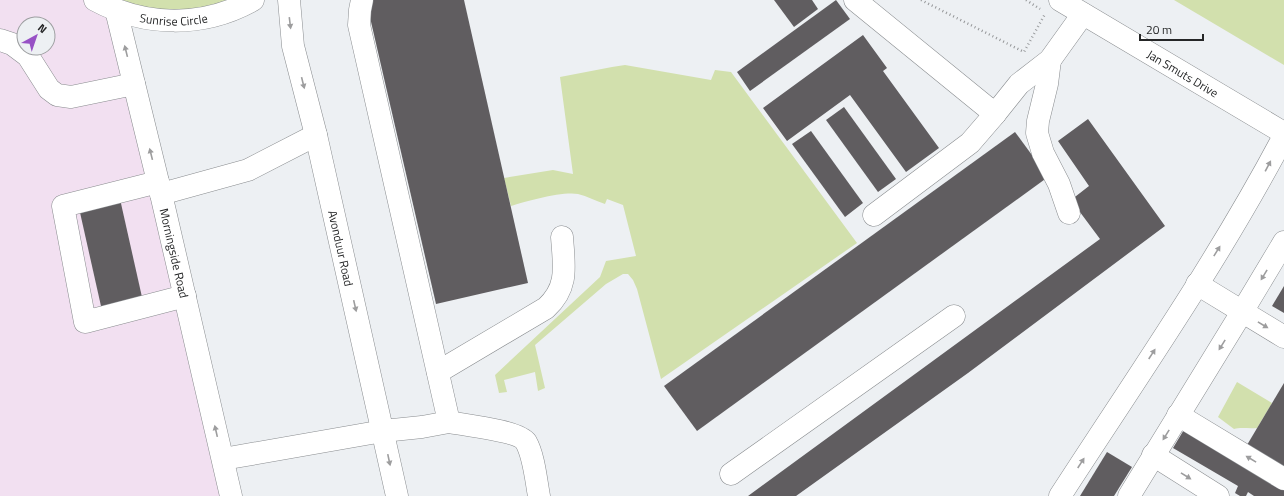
<svg xmlns="http://www.w3.org/2000/svg" width="1284" height="496" font-family="'Titillium Web',sans-serif">
	<style>
		.industrial { fill: #f2e0f1; fill-rule: evenodd }
		.green { fill: #d2e0ad }
		.building { fill: #605d60 }
		.lines { fill: none; stroke-linecap: round; stroke-linejoin: round }
		.minor-casing { stroke: #898c8f; stroke-width: 23 }
		.major-casing { stroke: #898c8f; stroke-width: 23 }
		.path { stroke: #949698; stroke-width: 2.5; stroke-dasharray: 1 3; stroke-linecap: butt }
		.minor { stroke: #fff; stroke-width: 22 }
		.major { stroke: #fff; stroke-width: 22 }
		.oneway { fill: #9d9d9e }
		.labels { text-anchor: middle; dominant-baseline: central; stroke-width: 4; stroke-linejoin: round; paint-order: stroke }
		.street-label { font-size: 12px; fill: #252627; stroke: #edf0f3 }
	</style>
	<rect width="100%" height="100%" fill="#edf0f3"/>
	<path class="industrial" d="M0,0H95L105,5L231,496H0ZM24,24H48V48H24Z"/>
	<g class="green">
		<path d="M122,0H227C192,13 156,13 122,0Z"/>
		<polygon points="1174,0 1284,0 1284,65"/>
		<path d="M625,65L711,80L715,70L731,72L857,243L661,379L637,289L633,280L628,274H623L606,284L535,345L545,388L538,391L535,372L504,380L507,392L499,393L495,375L600,277L606,261L636,256L623,205L607,199L605,204C596,201 587,196 578,194C563,191 526,201 511,206L504,178L553,170L573,174L560,77L612,67Z"/>
		<path d="M1237,382L1272,403L1257,428C1249,429 1241,427 1234,429L1218,417Z"/>
	</g>
	<g class="building">
		<polygon points="366,0 464,0 528,283 436,304"/>
		<polygon points="774,0 812,0 818,9 794,27"/>
		<polygon points="836,0 850,19 750,91 737,72"/>
		<polygon points="863,35 887,68 883,71 939,148 906,172 850,95 787,141 763,108"/>
		<polygon points="844,107 896,179 878,192 826,120"/>
		<polygon points="1088,119 1165,226 968,373 796,496 748,496 1100,239 1071,200 1089,186 1058,141"/>
		<polygon points="811,131 863,203 845,217 792,144"/>
		<polygon points="1015,132 1048,177 697,431 664,386"/>
		<polygon points="120,199 144,306 103,315 79,208"/>
		<polygon points="1284,286 1284,313 1272,306"/>
		<polygon points="1284,383 1284,467 1247,445"/>
		<polygon points="1185,428 1284,487 1284,496 1254,496 1248,492 1246,496 1240,496 1235,493 1238,486 1173,448"/>
		<polygon points="1107,452 1132,467 1114,496 1080,496"/>
	</g>
	<g class="lines">
		<defs>
			<g id="minor">
				<path id="s1" d="M289,0L293,46L316,135L397,496"/>
				<polyline points="855,0 995,114 1019,84 1050,60 1083,14"/>
				<path id="s2" d="M116,10L161,194L231,496"/>
				<polyline points="0,40 12,44 28,56 49,89 57,95 71,97 134,84"/>
				<polyline points="1050,60 1047,84 1038,121 1037,133 1043,153 1059,184 1069,213"/>
				<polyline points="158,182 63,206 85,322 185,296"/>
				<polyline points="161,194 248,170 316,135"/>
				<polyline points="874,215 970,143 995,114"/>
				<polyline points="1197,284 1284,337"/>
				<path d="M438,372L546,308C569,287 564,266 562,237"/>
				<polyline points="1178,415 1284,479"/>
				<path d="M449,422C464,425 519,431 526,442C534,456 536,480 539,496"/>
				<polyline points="1153,455 1218,496"/>
				<polyline points="223,459 383,431 422,427 449,422 359,25 360,10 362,0"/>
				<polyline points="731,474 954,316"/>
				<path d="M1060,496C1137,377 1218,261 1284,136"/>
				<polyline points="1129,496 1242,312 1284,242"/>
			</g>
			<g id="major">
				<path id="s3" d="M95,0C145,27 203,28 253,0"/>
				<path id="s4" d="M1060,0L1284,133"/>
			</g>
		</defs>
		<use href="#minor" class="minor-casing"/>
		<use href="#major" class="major-casing"/>
		<g class="path">
			<polyline points="921,0 1024,52 1045,14"/>
			<polyline points="1026,0 1040,9"/>
		</g>
		<use href="#minor" class="minor"/>
		<use href="#major" class="major"/>
	</g>
	<defs><path id="oneway-solid" d="M-6-.8H1V-3.2L6.5 0L1 3.2V.8H-6Z"/></defs>
	<g class="oneway">
		<use href="#oneway-solid" transform="translate(290 23) rotate(83)"/>
		<use href="#oneway-solid" transform="translate(126 51) rotate(-104)"/>
		<use href="#oneway-solid" transform="translate(303 83) rotate(76)"/>
		<use href="#oneway-solid" transform="translate(151 154) rotate(-104)"/>
		<use href="#oneway-solid" transform="translate(1268 166) rotate(-62)"/>
		<use href="#oneway-solid" transform="translate(1217 251) rotate(-58)"/>
		<use href="#oneway-solid" transform="translate(1264 275) rotate(121)"/>
		<use href="#oneway-solid" transform="translate(355 306) rotate(77)"/>
		<use href="#oneway-solid" transform="translate(1263 325) rotate(31)"/>
		<use href="#oneway-solid" transform="translate(1222 345) rotate(122)"/>
		<use href="#oneway-solid" transform="translate(1152 354) rotate(-57)"/>
		<use href="#oneway-solid" transform="translate(216 431) rotate(-103)"/>
		<use href="#oneway-solid" transform="translate(1166 435) rotate(122)"/>
		<use href="#oneway-solid" transform="translate(1251 459) rotate(-149)"/>
		<use href="#oneway-solid" transform="translate(389 460) rotate(78)"/>
		<use href="#oneway-solid" transform="translate(1081 463) rotate(-57)"/>
		<use href="#oneway-solid" transform="translate(1186 476) rotate(32)"/>
	</g>
	<g class="labels">
		<g class="street-label">
			<text stroke="none"><textPath href="#s3" startOffset="82">Sunrise Circle</textPath></text>
			<text stroke="none"><textPath href="#s4" startOffset="143">Jan Smuts Drive</textPath></text>
			<text stroke="none"><textPath href="#s1" startOffset="254">Avonduur Road</textPath></text>
			<text stroke="none"><textPath href="#s2" startOffset="250">Morningside Road</textPath></text>
		</g>
	</g>
	<g transform="translate(36 36) rotate(40)"><circle r="19" fill="#edf0f3" stroke="#9d9fa1"/>
	<path d="M0-3L7 15L0 10L-7 15Z" fill="#9751c5"/>
	<text y="-6" font-size="11" font-weight="bold" text-anchor="middle" fill="#252627">N</text>
	</g>
	<path d="M1140 34v6h63v-6" fill="none" stroke="#252627" stroke-width="2"/>
	<text x="1146" y="34" font-size="12" fill="#252627" stroke="#edf0f3" stroke-width="3" paint-order="stroke">20 m</text>
</svg>
